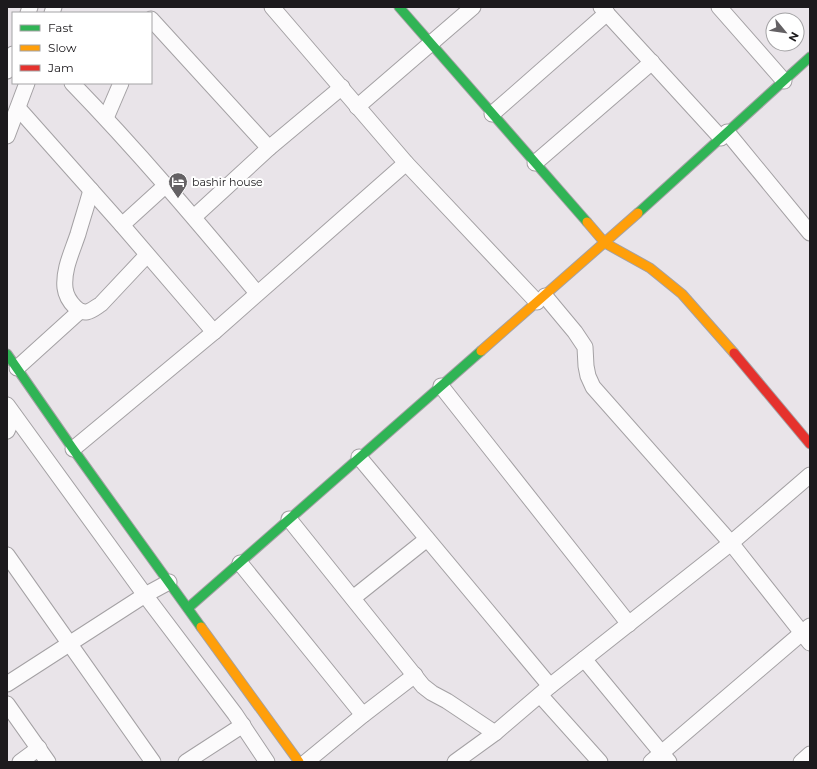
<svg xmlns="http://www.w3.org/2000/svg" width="817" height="769" font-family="Montserrat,sans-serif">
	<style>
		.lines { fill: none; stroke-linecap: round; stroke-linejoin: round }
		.street-casing { stroke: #a4a1a4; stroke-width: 17 }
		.fast-casing { stroke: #a4a1a4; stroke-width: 11 }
		.slow-casing { stroke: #a4a1a4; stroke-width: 11 }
		.jam-casing { stroke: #a4a1a4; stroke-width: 11 }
		.street { stroke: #fcfbfc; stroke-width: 15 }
		.fast { stroke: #30b455; stroke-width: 9 }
		.slow { stroke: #ff9f0a; stroke-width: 9 }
		.jam { stroke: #e5322d; stroke-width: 9 }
		.labels { text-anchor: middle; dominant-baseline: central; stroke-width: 4; stroke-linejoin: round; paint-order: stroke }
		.poi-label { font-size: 11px; fill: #1c1a1d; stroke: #fff; text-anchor: start }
	</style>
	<rect width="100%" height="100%" fill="#e9e4e9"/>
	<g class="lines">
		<defs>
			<g id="street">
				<polyline points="272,7 406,163 537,302"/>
				<polyline points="601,7 721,138"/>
				<polyline points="719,7 784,81"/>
				<polyline points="28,13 30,7"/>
				<polyline points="52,13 54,7"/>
				<polyline points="151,19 269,148"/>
				<polyline points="7,71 13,54"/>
				<path d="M72,83C137,150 197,221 257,293"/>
				<polyline points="357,107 473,7"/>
				<polyline points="18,108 122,225 214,332"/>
				<polyline points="492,114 607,13"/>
				<polyline points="106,118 121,83"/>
				<polyline points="727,132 810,233"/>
				<polyline points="7,136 27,83"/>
				<polyline points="535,163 652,62"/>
				<path d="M91,190C87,205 82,220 78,234C72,252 63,270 65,288C66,296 70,302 75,307C85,317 92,310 101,304L147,255"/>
				<polyline points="194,217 269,148 342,87"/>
				<polyline points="122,225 166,185"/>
				<polyline points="545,296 575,332 585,347 586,366 588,376 593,387 731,543 810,643"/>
				<polyline points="17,368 80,311"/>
				<polyline points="441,386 629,624"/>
				<polyline points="7,405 145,595 235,714 267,762"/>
				<polyline points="7,431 14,415"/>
				<polyline points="73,449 214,332 406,163"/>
				<polyline points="359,457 550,686"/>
				<polyline points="289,519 423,686 432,693 447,701 495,733"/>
				<polyline points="7,555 153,762"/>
				<polyline points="240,563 363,715"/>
				<polyline points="353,598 427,539"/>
				<polyline points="584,659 669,762"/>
				<polyline points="7,684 145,595 169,582"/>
				<polyline points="540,695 600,762"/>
				<polyline points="7,704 48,762"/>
				<polyline points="20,762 39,748"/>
				<polyline points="186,762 243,725"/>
				<polyline points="306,762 363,715 415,675"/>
				<polyline points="455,762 495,733 550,686 731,543 810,475"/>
				<polyline points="651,762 810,626"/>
				<polyline points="801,762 810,754"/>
			</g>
			<g id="fast">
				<polyline points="399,7 587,222"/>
				<polyline points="638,213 810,57"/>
				<polyline points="7,354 73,449 201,627"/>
				<polyline points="188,608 481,351"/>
			</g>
			<g id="slow">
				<polyline points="587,222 605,243 650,268 682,294 734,353"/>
				<polyline points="481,351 638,213"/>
				<polyline points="201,627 299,762"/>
			</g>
			<polyline id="jam" points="734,353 810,444"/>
		</defs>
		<use href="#street" class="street-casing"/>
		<use href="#fast" class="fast-casing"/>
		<use href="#slow" class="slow-casing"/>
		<use href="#jam" class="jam-casing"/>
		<use href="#street" class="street"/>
		<use href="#fast" class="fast"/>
		<use href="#slow" class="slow"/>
		<use href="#jam" class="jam"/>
	</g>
	<defs>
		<symbol id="hotel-pin" viewBox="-11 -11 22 30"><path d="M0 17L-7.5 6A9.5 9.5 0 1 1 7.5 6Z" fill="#646164" stroke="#fff"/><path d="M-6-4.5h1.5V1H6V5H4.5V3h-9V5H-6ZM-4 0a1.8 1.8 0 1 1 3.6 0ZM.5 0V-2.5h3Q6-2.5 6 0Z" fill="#fff"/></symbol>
	</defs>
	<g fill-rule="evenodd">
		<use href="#hotel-pin" x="167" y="171" width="22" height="30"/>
	</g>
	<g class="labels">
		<g class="poi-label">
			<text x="192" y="182">bashir house</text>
		</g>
	</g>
	<rect width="817" height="769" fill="none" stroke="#1c1a1d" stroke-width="16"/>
	<rect x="12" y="12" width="140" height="72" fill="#ffffff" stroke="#a4a3a5"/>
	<rect x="20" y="25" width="20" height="6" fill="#30b455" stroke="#a4a3a5"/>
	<text x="48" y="32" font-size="12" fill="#1c1a1d">Fast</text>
	<rect x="20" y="45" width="20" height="6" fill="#ff9f0a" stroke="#a4a3a5"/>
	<text x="48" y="52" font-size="12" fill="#1c1a1d">Slow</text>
	<rect x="20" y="65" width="20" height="6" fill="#e5322d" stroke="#a4a3a5"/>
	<text x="48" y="72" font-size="12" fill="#1c1a1d">Jam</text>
	<g transform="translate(785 32) rotate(119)"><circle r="19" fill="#ffffff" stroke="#a4a3a5"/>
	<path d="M0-3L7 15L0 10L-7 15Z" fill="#646164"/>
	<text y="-6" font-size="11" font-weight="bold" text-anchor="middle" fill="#1c1a1d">N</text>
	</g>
</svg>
